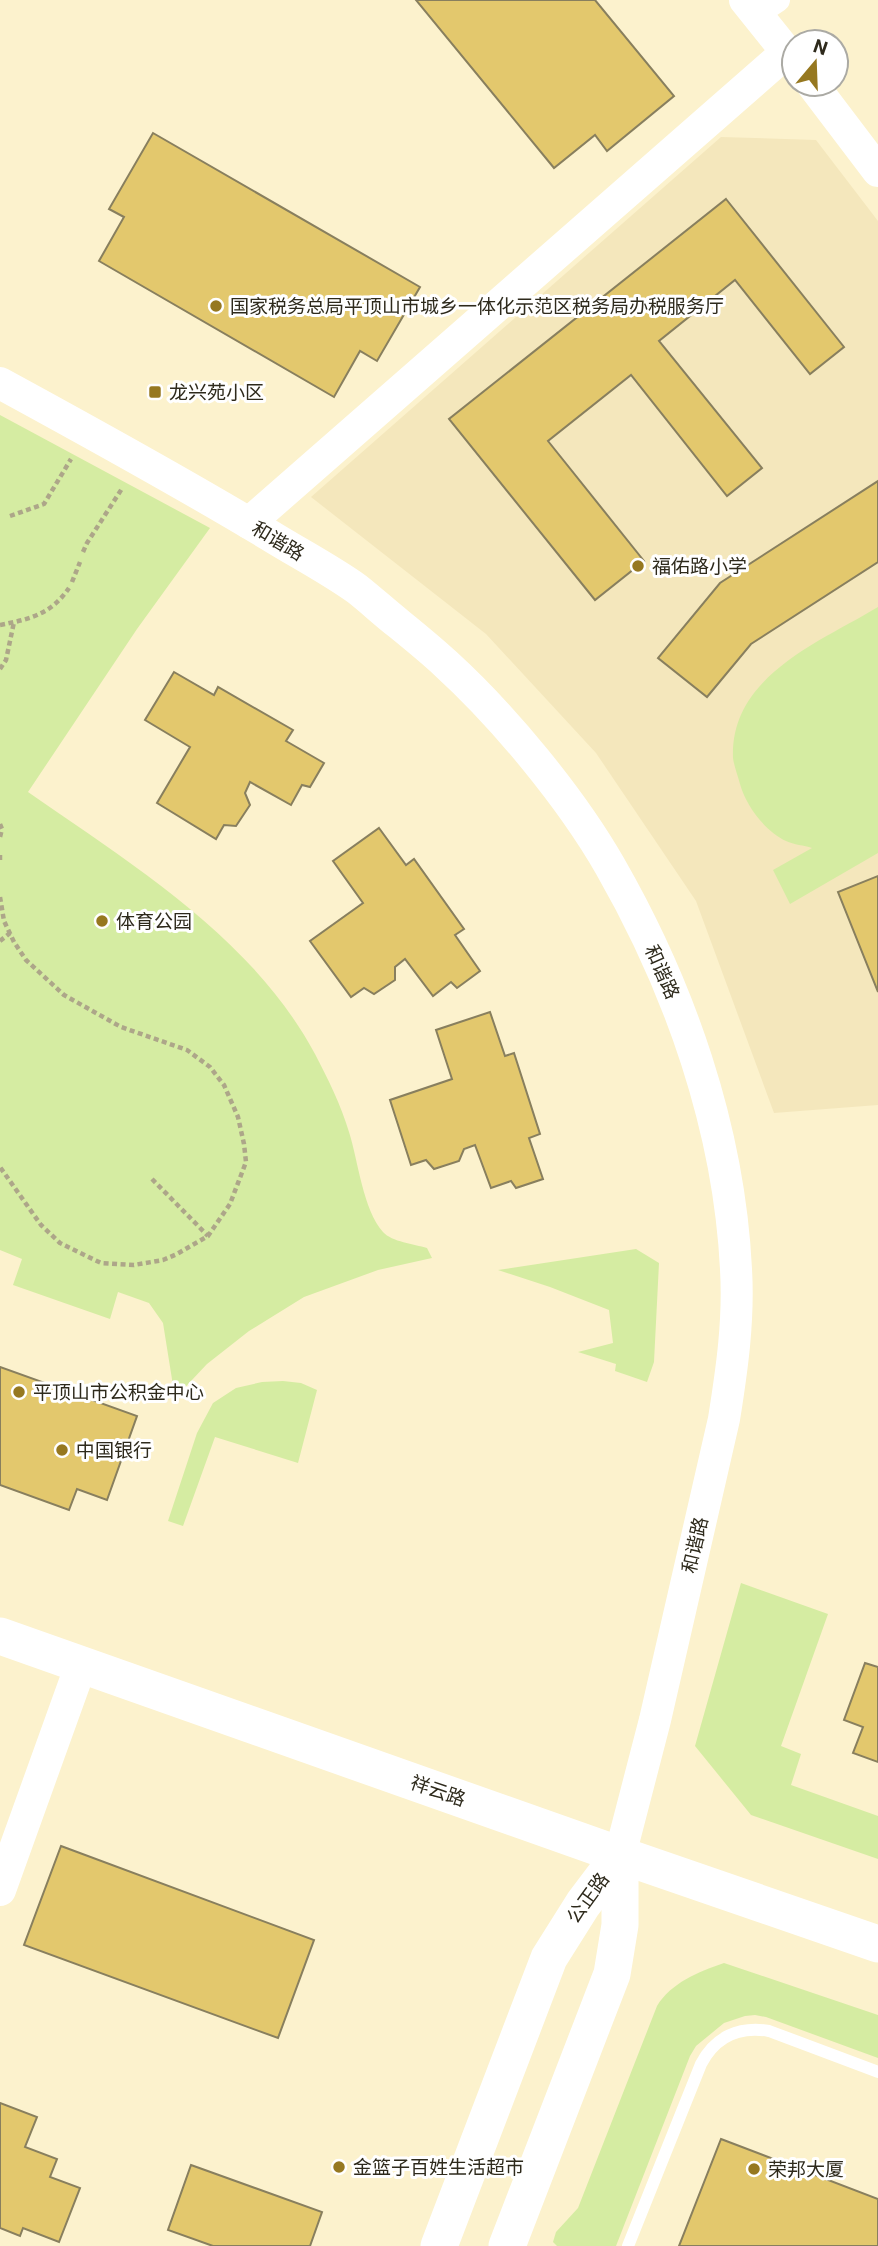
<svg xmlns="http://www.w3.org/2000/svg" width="878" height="2246" font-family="Roboto,'Noto Sans SC',sans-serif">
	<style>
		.built { fill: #f4e7bc }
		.green { fill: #d5eca2 }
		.building { fill: #e3c86d; stroke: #887f5e; stroke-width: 2 }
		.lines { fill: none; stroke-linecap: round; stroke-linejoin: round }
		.path { stroke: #ada689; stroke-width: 4.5; stroke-dasharray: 5 3.5; stroke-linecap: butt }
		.service { stroke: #fff; stroke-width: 12 }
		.minor { stroke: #fff; stroke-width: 24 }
		.tertiary { stroke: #fff; stroke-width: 32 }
		.secondary { stroke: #fff; stroke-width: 37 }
		.poi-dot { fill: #967820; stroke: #fff; stroke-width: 2.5 }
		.labels { text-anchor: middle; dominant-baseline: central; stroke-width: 6; stroke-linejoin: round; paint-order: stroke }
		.poi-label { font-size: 19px; fill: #2e2a1c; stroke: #fff; text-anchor: start }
		.street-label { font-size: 19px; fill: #2e2a1c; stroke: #fff }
	</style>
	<rect width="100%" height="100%" fill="#fcf2cd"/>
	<polygon class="built" points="721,137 816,140 878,221 878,1105 774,1113 696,901 596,753 486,634 311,497"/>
	<g class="green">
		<path d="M0,415L210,528L137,629L28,792C134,866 252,937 315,1054C328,1079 341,1105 349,1132C358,1160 363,1210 383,1232C392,1242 414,1244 427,1248L432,1258L378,1270L304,1297L249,1331L207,1364L175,1398L163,1323L149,1303L118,1292L110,1319L13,1285L22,1259L0,1250Z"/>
		<path d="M878,607V853L790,904L773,870L812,848C804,845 794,845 786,841C765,831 746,806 740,784C738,776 734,766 733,758C730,676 820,642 878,607Z"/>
		<polygon points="636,1249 659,1263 654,1362 647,1382 615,1371 616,1364 578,1352 613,1343 609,1310 550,1287 498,1270"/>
		<polygon points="283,1381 301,1383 317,1390 298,1463 215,1437 183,1526 168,1521 197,1433 213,1403 236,1388 262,1382"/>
		<polygon points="741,1583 828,1614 781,1746 801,1754 791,1785 878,1816 878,1859 751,1815 695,1746"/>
		<path d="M724,1963L878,2015V2058L766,2017L755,2015L745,2016L724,2023L696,2046L690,2056L616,2246H557L553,2242L556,2232L578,2208L657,2006C671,1983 698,1972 724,1963Z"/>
	</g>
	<g class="building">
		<polygon points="416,0 595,0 674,96 607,151 595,135 554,168"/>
		<polygon points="153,133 420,287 377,361 360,351 334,397 99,261 124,217 109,209"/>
		<polygon points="726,199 844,347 810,374 735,280 659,341 762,468 727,496 631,375 548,441 644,561 595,600 449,419"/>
		<polygon points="878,481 878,562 751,644 707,697 658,658 720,583"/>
		<polygon points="174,672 214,695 218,687 293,730 286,741 324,763 310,787 302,785 291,805 250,782 245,793 250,805 236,826 224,825 216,839 157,803 190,747 145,720"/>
		<polygon points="379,828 406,865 414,859 464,929 455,935 480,971 457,988 451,982 433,996 405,959 395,967 395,980 374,994 364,988 351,997 310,941 363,903 333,861"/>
		<polygon points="878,876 878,992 838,892"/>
		<polygon points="490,1012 505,1056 514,1053 540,1134 529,1138 543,1179 516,1188 511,1181 491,1188 475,1145 464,1149 459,1161 434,1169 426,1160 411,1165 390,1100 452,1079 436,1030"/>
		<polygon points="0,1367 137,1416 107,1500 77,1489 69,1510 0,1485"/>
		<polygon points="865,1663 878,1667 878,1762 853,1753 863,1727 844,1720"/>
		<polygon points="61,1846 314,1940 278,2038 24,1945"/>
		<polygon points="0,2103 37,2117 25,2147 57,2159 50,2177 80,2188 59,2242 23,2228 20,2236 0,2228"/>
		<polygon points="721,2139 878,2199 878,2246 679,2246"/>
		<polygon points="191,2165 322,2212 310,2246 213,2246 168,2230"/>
	</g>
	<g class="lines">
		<g class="path">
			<polyline points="10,516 44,504 71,459"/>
			<polyline points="83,552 87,543 123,487"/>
			<polyline points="72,582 80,562"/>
			<path d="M0,625C31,619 51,614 69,588"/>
			<polyline points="0,669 6,660 14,622"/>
			<polyline points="0,824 2,829 0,837"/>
			<polyline points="0,855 0,862"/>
			<polyline points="0,897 4,921 14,942 26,960 64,995 121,1027 187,1050 210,1067 224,1085 238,1117 244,1144 246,1162 230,1204 208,1236 177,1254 163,1260 134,1265 101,1263 60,1243 41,1225 0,1167"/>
			<polyline points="0,941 10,933"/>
			<polyline points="152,1179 208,1236"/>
		</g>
		<path class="service" d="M628,2246L701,2064C715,2037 739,2026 769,2031L878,2072"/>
		<polyline class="minor" points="757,14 778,0"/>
		<g class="tertiary">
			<polyline points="745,0 794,61"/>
			<polyline points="812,84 878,171"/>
			<path d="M0,383C90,432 181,482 269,535C298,553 329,569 357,589C371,600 385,613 399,624C415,637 431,650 446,664C504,717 571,798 610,866C680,988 729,1128 736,1269C739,1320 732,1369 724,1419L655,1720L620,1855"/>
			<polyline points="249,523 787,52"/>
			<polyline points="0,1890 81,1665"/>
		</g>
		<g class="secondary">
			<polyline points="0,1636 620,1855 878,1944"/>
			<polyline points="439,2246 549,1958 583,1904 620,1855"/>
			<polyline points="507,2246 612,1974 620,1925 620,1855"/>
		</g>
	</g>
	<g class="poi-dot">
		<circle cx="216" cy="306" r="7"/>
		<rect x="148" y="385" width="14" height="14" rx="3.5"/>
		<circle cx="638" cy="566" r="7"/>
		<circle cx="102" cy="921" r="7"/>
		<circle cx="19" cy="1392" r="7"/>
		<circle cx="62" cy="1450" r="7"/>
		<circle cx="339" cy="2167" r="7"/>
		<circle cx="754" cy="2169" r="7"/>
	</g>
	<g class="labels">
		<g class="poi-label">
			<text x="230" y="306">国家税务总局平顶山市城乡一体化示范区税务局办税服务厅</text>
			<text x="169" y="392">龙兴苑小区</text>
			<text x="652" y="566">福佑路小学</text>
			<text x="116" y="921">体育公园</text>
			<text x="33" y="1392">平顶山市公积金中心</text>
			<text x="76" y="1450">中国银行</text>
			<text x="353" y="2167">金篮子百姓生活超市</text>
			<text x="768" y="2169">荣邦大厦</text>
		</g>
		<g class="street-label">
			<text transform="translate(278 541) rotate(31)">和谐路</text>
			<text transform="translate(662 972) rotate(66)">和谐路</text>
			<text transform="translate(695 1545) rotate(-77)">和谐路</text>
			<text transform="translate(438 1791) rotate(19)">祥云路</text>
			<text transform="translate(588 1898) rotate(-54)">公正路</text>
		</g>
	</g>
	<g transform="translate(815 63) rotate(19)"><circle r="33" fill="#ffffff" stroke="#abaaa4" stroke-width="2"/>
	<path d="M0-5L12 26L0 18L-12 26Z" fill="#967820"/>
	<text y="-10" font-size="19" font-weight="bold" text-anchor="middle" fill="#2e2a1c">N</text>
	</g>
</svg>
